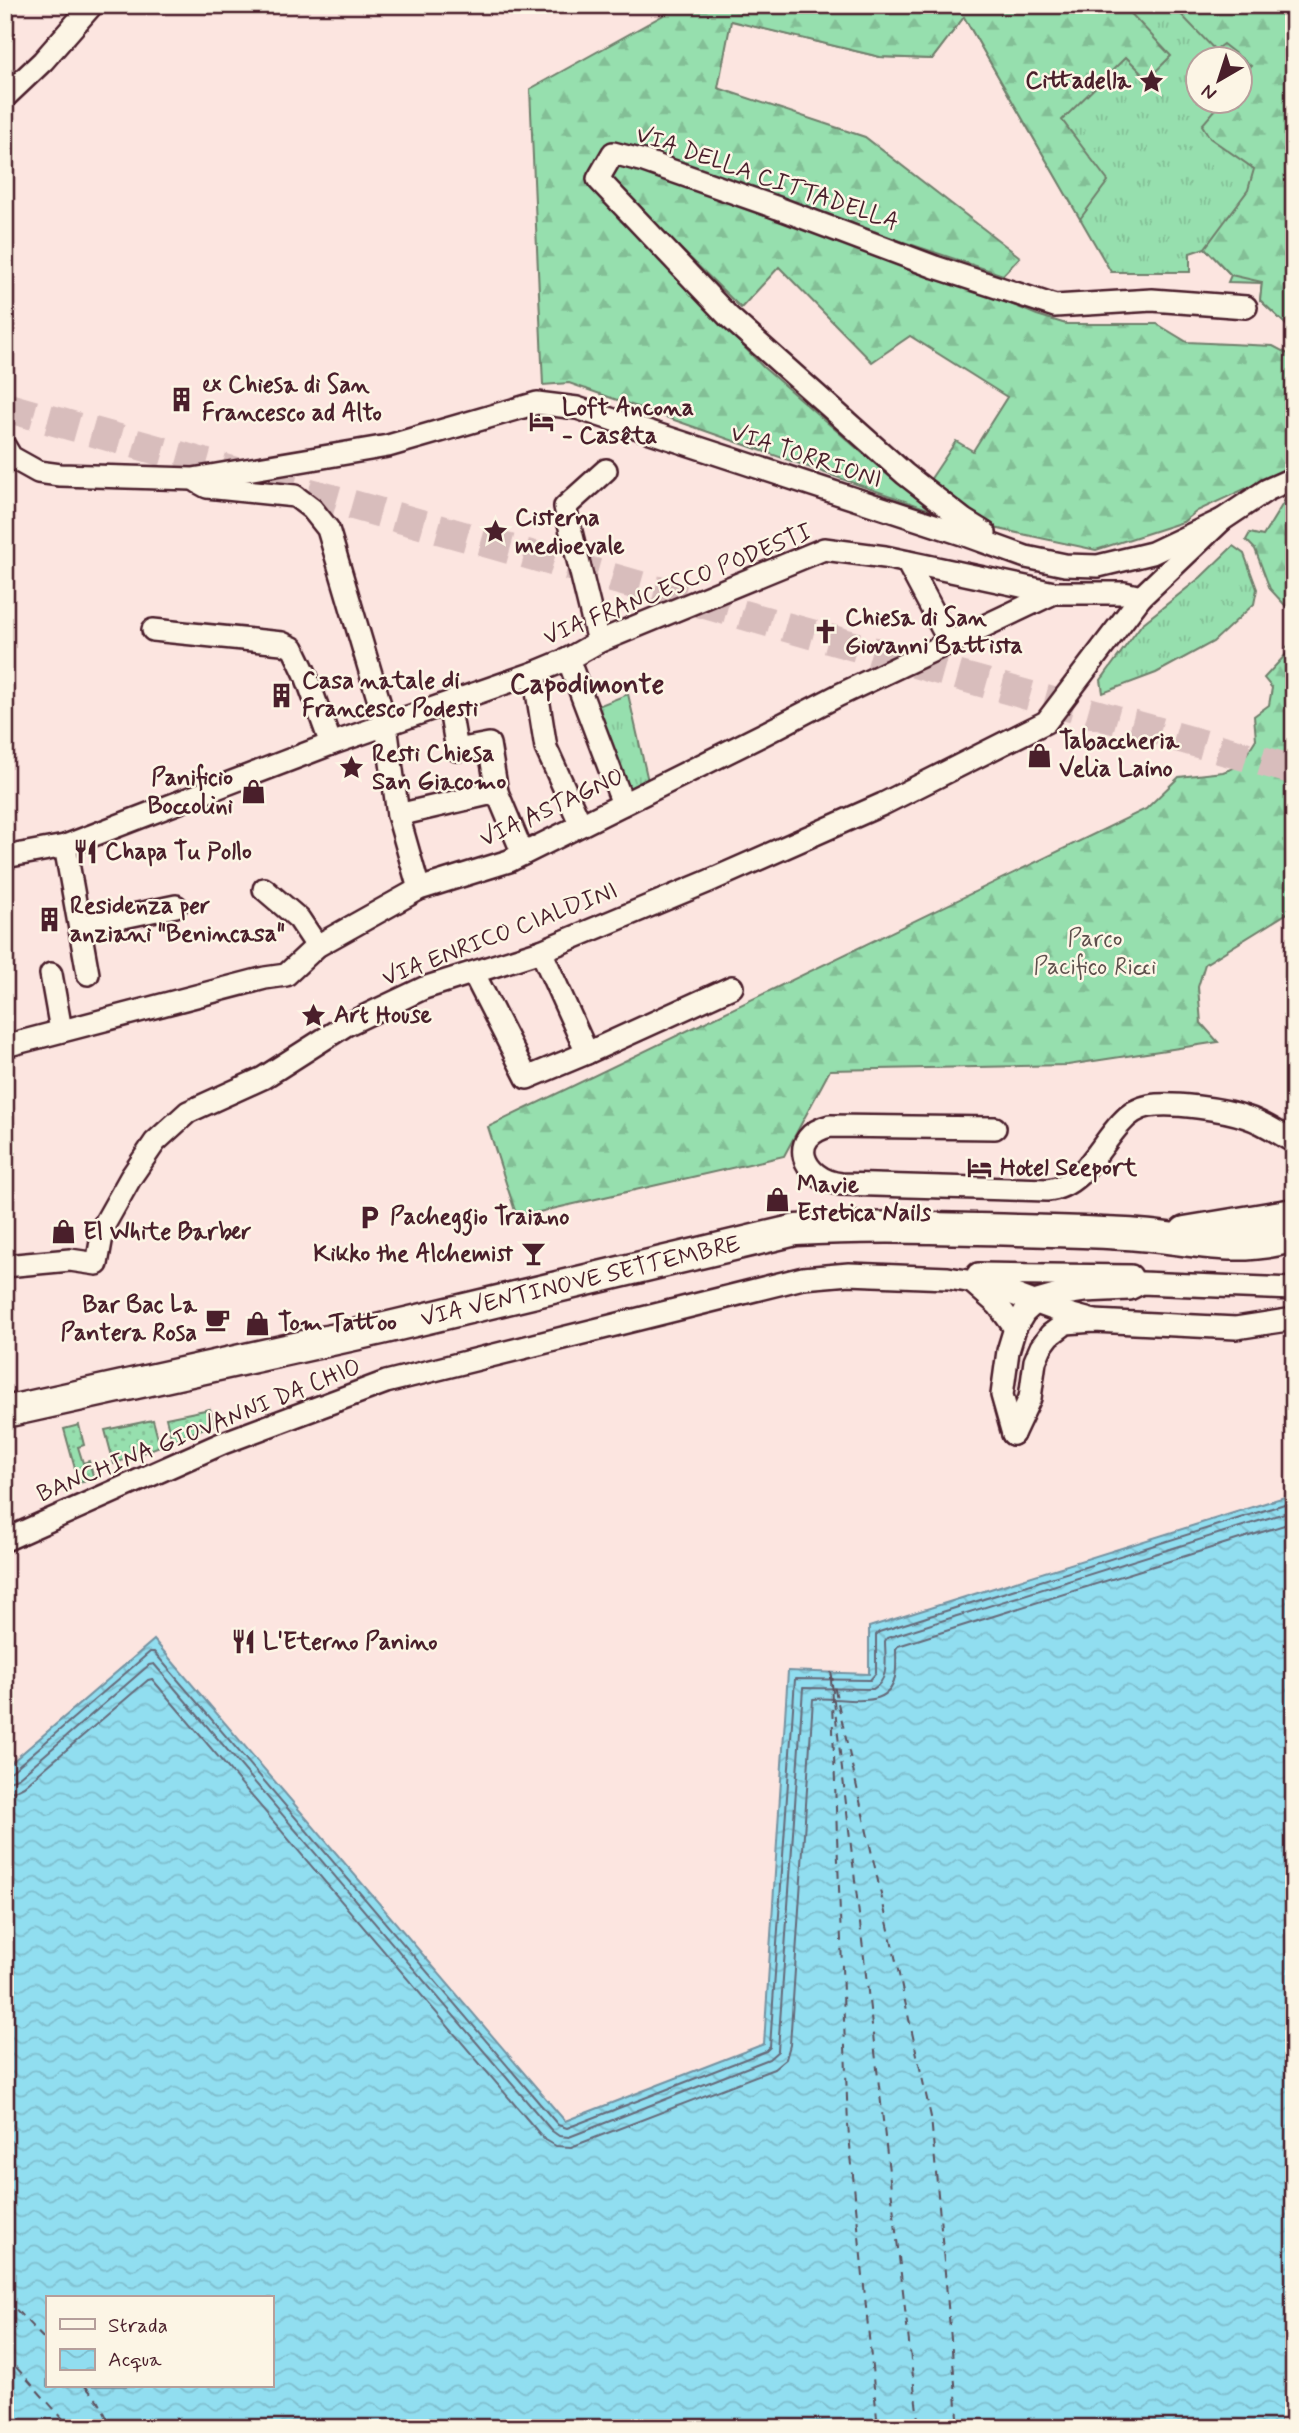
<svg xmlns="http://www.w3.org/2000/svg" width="1299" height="2433" font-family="Mynerve,sans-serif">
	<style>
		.grass { fill: url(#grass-tufts); stroke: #707f6c; stroke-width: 2; fill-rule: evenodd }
		.forest { fill: url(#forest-firs); stroke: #707f6c; stroke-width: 2 }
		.garden { fill: url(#garden-dots); stroke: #707f6c; stroke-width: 2 }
		.water { fill: url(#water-waves); stroke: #7592a1; stroke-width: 2; fill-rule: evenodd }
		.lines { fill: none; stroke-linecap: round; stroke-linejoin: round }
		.shore { stroke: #666b7a; stroke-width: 2 }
		.ferry { stroke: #5c4f5c; stroke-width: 2; stroke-dasharray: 9 7; stroke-linecap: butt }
		.secondary-tunnel { stroke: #d8bdbc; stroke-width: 30; stroke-dasharray: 30 15; stroke-linecap: butt }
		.street-casing { stroke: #4a1f2b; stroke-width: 26 }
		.secondary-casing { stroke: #4a1f2b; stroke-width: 35 }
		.street { stroke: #fcf5e5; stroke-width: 21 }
		.secondary { stroke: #fcf5e5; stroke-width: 30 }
		.labels { text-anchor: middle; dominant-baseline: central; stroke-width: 5; stroke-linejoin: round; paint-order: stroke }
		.poi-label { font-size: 24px; font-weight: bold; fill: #4a1f2b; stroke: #fcf5e5; text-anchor: start }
		.street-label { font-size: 24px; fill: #4a1f2b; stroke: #fcf5e5 }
		.park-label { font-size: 24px; fill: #5d4f4c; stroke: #fcf5e5 }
		.quarter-label { font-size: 28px; font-weight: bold; fill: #4a1f2b; stroke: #fcf5e5 }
	</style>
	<defs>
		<pattern id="grass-tufts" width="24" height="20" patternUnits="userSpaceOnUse" patternTransform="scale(1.75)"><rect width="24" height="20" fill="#96dfae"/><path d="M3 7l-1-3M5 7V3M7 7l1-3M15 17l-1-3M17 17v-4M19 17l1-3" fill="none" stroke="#83bf96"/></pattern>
		<pattern id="forest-firs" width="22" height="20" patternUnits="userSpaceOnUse" patternTransform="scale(1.75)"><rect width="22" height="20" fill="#96dfae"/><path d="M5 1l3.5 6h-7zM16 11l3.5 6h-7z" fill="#83bf96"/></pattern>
		<pattern id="garden-dots" width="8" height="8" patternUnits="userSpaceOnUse" patternTransform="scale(1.75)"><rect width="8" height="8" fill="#96dfae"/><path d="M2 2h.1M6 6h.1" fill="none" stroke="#83bf96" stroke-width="1.8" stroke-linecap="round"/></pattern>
		<pattern id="water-waves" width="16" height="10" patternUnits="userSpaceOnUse" patternTransform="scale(1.75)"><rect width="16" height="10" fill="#91def0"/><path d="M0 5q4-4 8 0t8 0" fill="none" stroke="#7fbece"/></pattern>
	</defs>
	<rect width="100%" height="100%" fill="#fce5e0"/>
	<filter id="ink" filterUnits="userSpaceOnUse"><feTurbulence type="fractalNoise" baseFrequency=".0143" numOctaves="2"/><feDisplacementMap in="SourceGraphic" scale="14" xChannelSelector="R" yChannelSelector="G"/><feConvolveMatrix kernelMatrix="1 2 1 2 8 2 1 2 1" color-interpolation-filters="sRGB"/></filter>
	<g filter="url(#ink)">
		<g class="grass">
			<path d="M675,5H1294V332L1260,300L1262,283L1228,282L1231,275L1205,248L1190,253V272H1111L964,17L932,59L880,57L676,7ZM1198,60H1240V102H1198Z"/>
			<polygon points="1233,546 1244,554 1257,589 1254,604 1213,642 1156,673 1103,693 1101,680 1142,624 1201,577"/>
			<polygon points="628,694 648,781 627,791 598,706"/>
		</g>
		<g class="forest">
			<polygon points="675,5 1123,5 1171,56 1148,79 1126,57 1062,120 1108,181 1080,219 964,17 932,59 880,57 731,21 718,88 865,137 1020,257 1003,275 609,144 586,179 763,367 889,476 939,513 569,383 543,385 530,89 676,8"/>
			<polygon points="1172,5 1294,5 1294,332 1260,300 1262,282 1231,275 1205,248 1248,190 1254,169 1210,138 1202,125 1222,102 1240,102 1240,80 1251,66 1223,44 1215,50"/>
			<polygon points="621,164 955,281 1037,315 1066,324 1157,324 1187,342 1273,346 1294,357 1294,466 1197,511 1183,522 1096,550 985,526 930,480 956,441 973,451 1007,397 910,336 872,362 779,267 741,308 610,179"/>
			<polygon points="1294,495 1294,615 1270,589 1255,549 1246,540 1250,533 1263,536 1287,497"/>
			<polygon points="1294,639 1294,909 1205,964 1198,987 1201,1023 1218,1042 1068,1065 830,1070 784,1156 517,1217 488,1127 1146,809 1179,777 1223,772 1239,766 1256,739 1254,716 1269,705 1272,688 1264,678 1290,650 1287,647"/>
		</g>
		<g class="garden">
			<polygon points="210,1409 215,1424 172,1441 166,1418"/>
			<polygon points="153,1420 160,1446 114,1464 105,1430"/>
			<polygon points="79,1425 84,1445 78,1447 83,1463 89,1461 94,1479 79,1483 64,1429"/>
		</g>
		<path class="water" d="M1294,1494V2428H5V1768L154,1640L565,2121L764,2044L788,1671L869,1674V1627ZM47,2298H271V2386H47Z"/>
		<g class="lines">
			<g class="shore">
				<polyline points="5,1773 12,1771 150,1652 154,1652 558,2125 567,2128 766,2051 770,2047 795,1679 870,1680 876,1673 876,1635 879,1632 1294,1501"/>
				<path d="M5,1782L18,1778L149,1665L154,1664L552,2131L559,2136L569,2137L769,2059L778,2051L803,1688L873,1689C890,1680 885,1658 885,1641L887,1638L1294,1510"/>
				<path d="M5,1792L14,1791L24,1786L148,1680L152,1679L544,2139L556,2146L571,2147L774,2069L786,2059L790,2045L813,1699C838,1695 889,1714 895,1677C897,1668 896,1658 896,1649L898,1646L1294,1522"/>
			</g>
			<g class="ferry">
				<polyline points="831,1672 931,2117 959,2428"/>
				<polyline points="831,1677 848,2125 878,2428"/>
				<polyline points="832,1684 919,2428"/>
				<polyline points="5,2298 47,2342"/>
				<polyline points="5,2355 64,2420 67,2428"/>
				<polyline points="85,2386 99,2402 112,2428"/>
			</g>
			<polyline class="secondary-tunnel" points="5,407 1294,770"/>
			<defs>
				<g id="street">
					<polyline points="5,97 43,61 92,5"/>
					<polyline points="5,447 11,457 38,472 60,475 193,479 388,446 537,403 577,408 968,536 1026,557 1065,565 1098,566 1152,553 1222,520 1267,490 1294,478"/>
					<polyline points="198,482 207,487 295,496 312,509 328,529 386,725 398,815 419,889"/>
					<polyline points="985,533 964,520 905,474 728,316 598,179 613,153 644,161 778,208 935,267 1055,306 1152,300 1246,307"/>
					<polyline points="907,562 950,643"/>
					<polyline points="153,630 282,643 293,648 305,673 331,744"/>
					<polyline points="598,642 565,507 606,470"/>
					<polyline points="568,659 623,804"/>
					<polyline points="534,673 546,748 581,825"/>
					<polyline points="449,704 457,750 489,744 497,792 523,854"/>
					<polyline points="398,815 497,792"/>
					<polyline points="65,846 88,974"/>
					<polyline points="5,857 65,846 331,744 534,673 568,659 598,642 824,549 885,557 1054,593 1124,593 1141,597"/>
					<polyline points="264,889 299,919 317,946"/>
					<polyline points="80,926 176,906"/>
					<polyline points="51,974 61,1030"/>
					<polyline points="474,974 527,1078 587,1053 541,951"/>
					<polyline points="5,1046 265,978 286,975 317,946 419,889 509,861 762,735 839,695 1054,593"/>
					<polyline points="587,1053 732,987"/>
					<path d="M995,1128L830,1126C787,1136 801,1179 841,1184L1047,1190C1083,1187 1099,1146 1121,1123C1128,1115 1138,1108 1149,1106C1171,1102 1224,1109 1246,1117C1263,1122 1278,1133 1294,1142"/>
					<polyline points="5,1266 70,1260 97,1264 104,1225 131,1177 155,1142 188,1112 263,1078 346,1025 424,988 541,951 709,881 883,804 1046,722 1141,597 1222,520"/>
					<polyline points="978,1274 1131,1276"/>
					<polyline points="974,1284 998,1305 1015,1328"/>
					<polyline points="1013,1434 1002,1395 1008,1351 1015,1328 1024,1313 1037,1301 1058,1295 1084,1291 1129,1289 1141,1283 1294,1289"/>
					<polyline points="1013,1434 1030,1398 1035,1361 1041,1347 1050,1335 1066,1323 1094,1321 1236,1328 1294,1319"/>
					<polyline points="5,1540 223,1443 386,1382 803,1278 849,1274 948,1278 986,1284 1061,1312 1094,1321"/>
				</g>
				<g id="secondary">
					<polyline points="1185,1232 1294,1214"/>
					<path id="s1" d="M5,1412L381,1329L796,1230C857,1226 916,1227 977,1229C1026,1230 1076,1231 1126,1234C1187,1237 1233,1255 1294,1236"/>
				</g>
			</defs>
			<use href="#street" class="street-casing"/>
			<use href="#secondary" class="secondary-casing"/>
			<use href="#street" class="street"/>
			<use href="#secondary" class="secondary"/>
		</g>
	</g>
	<defs>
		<symbol id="sight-bare" viewBox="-9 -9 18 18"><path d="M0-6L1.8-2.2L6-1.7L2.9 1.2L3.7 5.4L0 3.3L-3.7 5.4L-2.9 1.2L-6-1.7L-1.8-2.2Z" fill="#4a1f2b" stroke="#fcf5e5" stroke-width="2.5" paint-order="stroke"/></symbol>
		<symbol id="building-bare" viewBox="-9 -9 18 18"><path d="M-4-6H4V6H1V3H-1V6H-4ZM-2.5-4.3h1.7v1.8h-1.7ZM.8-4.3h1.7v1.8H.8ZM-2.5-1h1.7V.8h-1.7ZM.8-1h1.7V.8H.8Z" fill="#4a1f2b" stroke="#fcf5e5" stroke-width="2.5" paint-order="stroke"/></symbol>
		<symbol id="hotel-bare" viewBox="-9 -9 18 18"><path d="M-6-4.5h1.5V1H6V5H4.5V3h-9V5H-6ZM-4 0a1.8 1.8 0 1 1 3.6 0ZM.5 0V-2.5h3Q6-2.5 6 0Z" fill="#4a1f2b" stroke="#fcf5e5" stroke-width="2.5" paint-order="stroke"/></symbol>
		<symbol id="church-bare" viewBox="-9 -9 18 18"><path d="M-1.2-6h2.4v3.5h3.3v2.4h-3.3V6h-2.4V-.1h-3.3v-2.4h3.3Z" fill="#4a1f2b" stroke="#fcf5e5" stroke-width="2.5" paint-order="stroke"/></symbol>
		<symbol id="shop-bare" viewBox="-9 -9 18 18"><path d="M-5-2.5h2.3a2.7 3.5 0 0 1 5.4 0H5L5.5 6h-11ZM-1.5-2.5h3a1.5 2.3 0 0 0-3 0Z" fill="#4a1f2b" stroke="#fcf5e5" stroke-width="2.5" paint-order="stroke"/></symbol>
		<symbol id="restaurant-bare" viewBox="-9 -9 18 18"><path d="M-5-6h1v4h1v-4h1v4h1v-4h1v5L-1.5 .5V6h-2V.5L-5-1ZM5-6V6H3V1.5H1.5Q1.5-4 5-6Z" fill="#4a1f2b" stroke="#fcf5e5" stroke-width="2.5" paint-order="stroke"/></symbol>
		<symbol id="parking-bare" viewBox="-9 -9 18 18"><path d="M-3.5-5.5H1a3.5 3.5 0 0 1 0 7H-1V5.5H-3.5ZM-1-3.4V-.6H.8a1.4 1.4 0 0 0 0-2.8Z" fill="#4a1f2b" stroke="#fcf5e5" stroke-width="2.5" paint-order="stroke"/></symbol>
		<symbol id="bar-bare" viewBox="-9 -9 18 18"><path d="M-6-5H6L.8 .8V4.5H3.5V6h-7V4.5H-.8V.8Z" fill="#4a1f2b" stroke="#fcf5e5" stroke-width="2.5" paint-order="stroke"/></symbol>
		<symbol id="cafe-bare" viewBox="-9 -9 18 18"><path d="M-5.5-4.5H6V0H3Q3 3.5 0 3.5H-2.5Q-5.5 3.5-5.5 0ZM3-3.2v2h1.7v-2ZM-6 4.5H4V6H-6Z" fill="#4a1f2b" stroke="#fcf5e5" stroke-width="2.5" paint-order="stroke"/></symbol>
	</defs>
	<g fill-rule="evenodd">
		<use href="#sight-bare" x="1134" y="64" width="35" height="35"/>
		<use href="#building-bare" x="164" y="382" width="35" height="35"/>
		<use href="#hotel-bare" x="524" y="404" width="35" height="35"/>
		<use href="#sight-bare" x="478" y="514" width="35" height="35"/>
		<use href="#church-bare" x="808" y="614" width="35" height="35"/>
		<use href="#building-bare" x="264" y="678" width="35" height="35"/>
		<use href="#shop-bare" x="1022" y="738" width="35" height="35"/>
		<use href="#sight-bare" x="334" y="750" width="35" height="35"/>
		<use href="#shop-bare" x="236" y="774" width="35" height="35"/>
		<use href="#restaurant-bare" x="68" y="834" width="35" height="35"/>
		<use href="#building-bare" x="32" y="902" width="35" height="35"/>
		<use href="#sight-bare" x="296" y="998" width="35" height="35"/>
		<use href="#hotel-bare" x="962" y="1150" width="35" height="35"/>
		<use href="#shop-bare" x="760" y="1182" width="35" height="35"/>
		<use href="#parking-bare" x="352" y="1200" width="35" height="35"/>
		<use href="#shop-bare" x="46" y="1214" width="35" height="35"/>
		<use href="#bar-bare" x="516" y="1236" width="35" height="35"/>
		<use href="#cafe-bare" x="200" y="1302" width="35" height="35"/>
		<use href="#shop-bare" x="240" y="1306" width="35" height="35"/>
		<use href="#restaurant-bare" x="226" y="1624" width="35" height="35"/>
	</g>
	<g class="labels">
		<g class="poi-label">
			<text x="1131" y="81" text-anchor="end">Cittadella</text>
			<text x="202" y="385">ex Chiesa di San<tspan x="202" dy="28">Francesco ad Alto</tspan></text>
			<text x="562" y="408">Loft Ancona<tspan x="562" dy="28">- Casêta</tspan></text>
			<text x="515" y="518">Cisterna<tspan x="515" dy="28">medioevale</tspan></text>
			<text x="845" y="618">Chiesa di San<tspan x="845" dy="28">Giovanni Battista</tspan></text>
			<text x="302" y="681">Casa natale di<tspan x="302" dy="28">Francesco Podesti</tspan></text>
			<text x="1059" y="741">Tabaccheria<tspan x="1059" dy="28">Velia Laino</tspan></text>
			<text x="372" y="754">Resti Chiesa<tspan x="372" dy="28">San Giacomo</tspan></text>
			<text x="233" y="778" text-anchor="end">Panificio<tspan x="233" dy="28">Boccolini</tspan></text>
			<text x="105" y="852">Chapa Tu Pollo</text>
			<text x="70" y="906">Residenza per<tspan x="70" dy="28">anziani "Benincasa"</tspan></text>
			<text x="334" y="1015">Art House</text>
			<text x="1000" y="1168">Hotel Seeport</text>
			<text x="797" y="1185">Mavie<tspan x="797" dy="28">Estetica Nails</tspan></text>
			<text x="390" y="1217">Pacheggio Traiano</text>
			<text x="83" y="1232">El White Barber</text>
			<text x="513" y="1254" text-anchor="end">Kikko the Alchemist</text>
			<text x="197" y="1305" text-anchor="end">Bar Bac La<tspan x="197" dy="28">Pantera Rosa</tspan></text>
			<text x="278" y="1323">Tom Tattoo</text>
			<text x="263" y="1642">L'Eterno Panino</text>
		</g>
		<g class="street-label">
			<text transform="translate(767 179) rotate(19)">VIA DELLA CITTADELLA</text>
			<text transform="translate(806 457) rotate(18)">VIA TORRIONI</text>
			<text transform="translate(678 585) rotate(-22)">VIA FRANCESCO PODESTI</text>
			<text transform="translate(552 808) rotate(-25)">VIA ASTAGNO</text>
			<text transform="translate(500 935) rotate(-21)">VIA ENRICO CIALDINI</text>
			<text stroke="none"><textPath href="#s1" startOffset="590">VIA VENTINOVE SETTEMBRE</textPath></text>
			<text transform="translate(199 1431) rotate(-22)">BANCHINA GIOVANNI DA CHIO</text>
		</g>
		<g class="park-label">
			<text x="1095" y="939">Parco<tspan x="1095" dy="28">Pacifico Ricci</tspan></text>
		</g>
		<g class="quarter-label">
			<text x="587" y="685">Capodimonte</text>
		</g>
	</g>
	<rect width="1299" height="2433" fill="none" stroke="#fcf5e5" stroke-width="28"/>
	<rect x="14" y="14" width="1271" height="2405" fill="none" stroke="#4a1f2b" stroke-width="2.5" filter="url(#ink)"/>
	<rect x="46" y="2296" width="228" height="91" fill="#fcf5e5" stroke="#b59f9b" stroke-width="2"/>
	<rect x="60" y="2319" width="35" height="10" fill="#fcf5e5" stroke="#b59f9b" stroke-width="2"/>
	<text x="108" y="2332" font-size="21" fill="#4a1f2b">Strada</text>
	<rect x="60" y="2349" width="35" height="21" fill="url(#water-waves)" stroke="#b59f9b" stroke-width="2"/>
	<text x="108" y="2366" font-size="21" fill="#4a1f2b">Acqua</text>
	<g transform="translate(1219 80) rotate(219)"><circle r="33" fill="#fcf5e5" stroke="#b59f9b" stroke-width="2"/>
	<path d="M0-5L12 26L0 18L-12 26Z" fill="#4a1f2b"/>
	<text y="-10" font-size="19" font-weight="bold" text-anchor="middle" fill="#4a1f2b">N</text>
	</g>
</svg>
